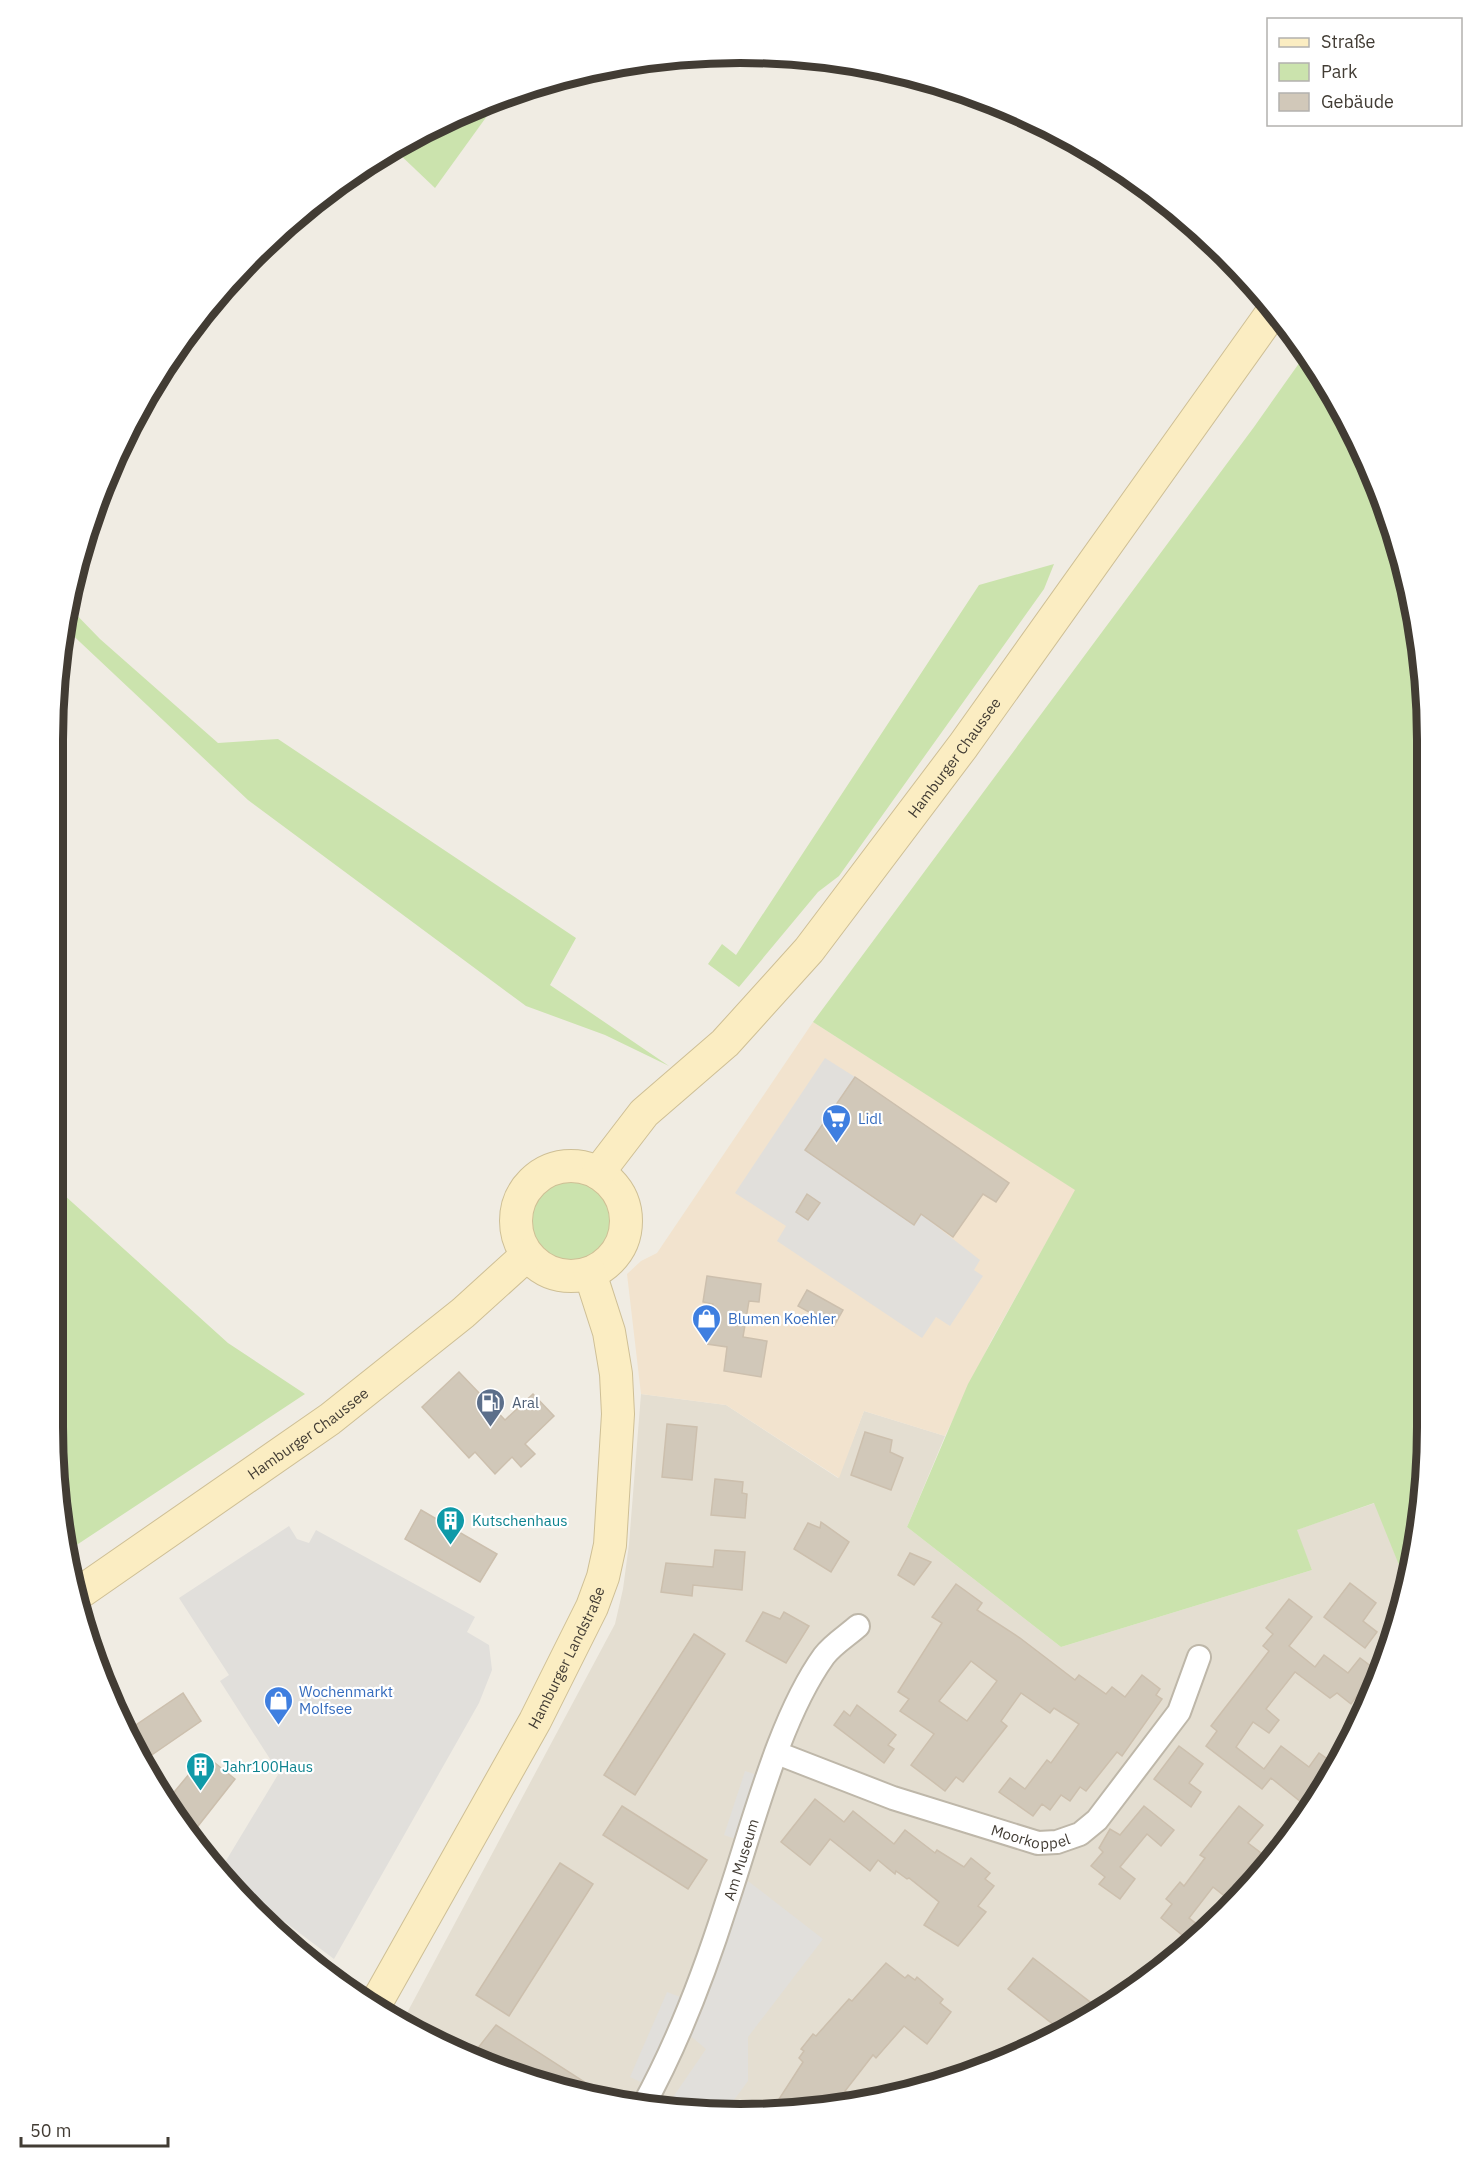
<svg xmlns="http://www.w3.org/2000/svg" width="1480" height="2167" font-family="'IBM Plex Sans',sans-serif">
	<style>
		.residential { fill: #e4ded1 }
		.commercial { fill: #f2e3ce }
		.green { fill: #cbe3ad }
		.parking { fill: #e1dfdb }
		.building { fill: #d1c8b9; stroke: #ccbfad; stroke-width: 1.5; fill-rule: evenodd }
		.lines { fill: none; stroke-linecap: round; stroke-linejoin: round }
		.street-casing { stroke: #beb7a9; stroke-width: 26 }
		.secondary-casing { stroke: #cebf95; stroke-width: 34 }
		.street { stroke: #fff; stroke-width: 22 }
		.secondary { stroke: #fbedc2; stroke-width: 32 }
		.labels { text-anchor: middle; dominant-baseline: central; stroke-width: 4.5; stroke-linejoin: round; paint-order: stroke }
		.street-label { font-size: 15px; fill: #423c34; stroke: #fff }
		.shop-label { font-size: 15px; fill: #366cbe; stroke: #fff; text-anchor: start }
		.service-label { font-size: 15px; fill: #4e5e75; stroke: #fff; text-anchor: start }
		.culture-label { font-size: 15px; fill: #0d838f; stroke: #fff; text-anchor: start }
		.rim { fill: none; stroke: #423c34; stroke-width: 8 }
	</style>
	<rect width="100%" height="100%" fill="#f0ece3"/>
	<polygon class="residential" points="641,1394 726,1405 838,1478 864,1411 945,1436 907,1527 1061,1647 1312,1570 1296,1530 1375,1503 1407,1585 1375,1690 1311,1809 1226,1913 1158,1973 1044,2043 874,2101 785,2113 651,2109 477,2062 409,2029 408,2011 615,1624 623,1589 629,1544"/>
	<polygon class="commercial" points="813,1022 1076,1190 991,1341 945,1436 864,1411 839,1478 726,1405 641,1394 627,1274 641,1261 657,1253"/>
	<g class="green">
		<polygon points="500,98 435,188 394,149 477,105"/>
		<polygon points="1307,352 1356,436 1414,606 1427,740 1428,1427 1414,1561 1407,1585 1374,1503 1297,1530 1312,1570 1061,1647 907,1527 968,1384 1075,1190 813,1022 1254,427"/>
		<polygon points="1054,564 1044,589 839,876 818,892 739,987 708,964 722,944 736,955 979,585"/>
		<polygon points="66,604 100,639 218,743 278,739 576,938 550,985 669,1066 605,1035 526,1006 248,800 64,627"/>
		<circle cx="570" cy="1220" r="43"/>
		<polygon points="53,1185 228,1343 305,1394 69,1550 52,1427"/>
	</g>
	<g class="parking">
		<polygon points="825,1058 855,1077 805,1150 921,1214 980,1260 974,1270 983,1276 950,1326 936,1317 922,1338 777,1241 786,1226 735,1193"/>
		<polygon points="289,1526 297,1539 309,1543 316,1530 475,1617 467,1632 489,1645 492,1670 479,1703 334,1959 233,1883 221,1869 279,1773 220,1681 229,1675 179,1598"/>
		<polygon points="745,1771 760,1776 739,1840 724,1835"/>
		<polygon points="748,1881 823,1939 748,2037 748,2081 726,2111 671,2109 667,2106 706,2049 687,2033"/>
		<polygon points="667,1992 683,1998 645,2084 630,2077"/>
	</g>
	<g class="building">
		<polygon points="855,1077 1009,1183 996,1202 983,1194 953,1237 921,1214 914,1225 805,1150"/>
		<polygon points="807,1194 820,1203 808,1220 796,1212"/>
		<polygon points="707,1276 761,1284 759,1302 749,1301 743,1337 767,1341 761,1377 724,1371 727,1347 707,1344 713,1304 703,1302"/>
		<polygon points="807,1290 843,1310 834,1326 798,1306"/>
		<polygon points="459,1372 505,1420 533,1394 554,1416 525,1444 535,1454 521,1467 512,1457 495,1474 475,1452 469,1458 422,1407"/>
		<polygon points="667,1424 697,1427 692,1480 662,1477"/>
		<polygon points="865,1432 892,1440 890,1452 903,1458 891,1490 851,1475"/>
		<polygon points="715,1479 743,1482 742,1493 747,1494 745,1518 711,1515"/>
		<polygon points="421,1510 497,1554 480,1582 405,1539"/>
		<polygon points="821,1522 849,1542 831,1572 794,1549 808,1523 820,1528"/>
		<polygon points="715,1550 745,1552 742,1590 693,1585 692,1596 661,1592 666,1563 713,1567"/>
		<polygon points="910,1553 931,1562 914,1585 898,1575"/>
		<polygon points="1350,1583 1376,1603 1363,1621 1377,1632 1365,1648 1324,1617"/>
		<path d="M956,1584L982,1603L977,1610L1020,1638L1075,1680L1079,1675L1106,1694L1112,1687L1125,1697L1142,1675L1160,1689L1156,1695L1162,1699L1122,1756L1117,1752L1086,1791L1080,1787L1070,1801L1061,1795L1050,1810L1042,1804L1033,1816L999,1792L1010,1778L1025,1789L1047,1760L1051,1763L1079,1724L1054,1708L1050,1713L1021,1693L1001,1721L1007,1726L963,1782L956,1777L945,1791L911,1765L934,1734L900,1711L909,1699L898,1692L942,1623L932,1617ZM971,1661L997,1681L967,1721L939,1701Z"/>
		<polygon points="1289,1599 1312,1617 1289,1646 1315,1667 1324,1655 1348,1673 1360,1658 1376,1670 1351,1704 1337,1693 1330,1698 1295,1672 1266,1709 1279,1720 1269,1733 1253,1722 1236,1747 1264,1769 1281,1746 1309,1767 1319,1753 1333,1763 1322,1778 1326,1781 1311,1810 1271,1778 1262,1789 1206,1746 1217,1731 1211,1726 1269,1651 1263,1646 1273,1634 1266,1628"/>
		<polygon points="763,1612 780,1619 784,1612 809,1626 786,1663 746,1641"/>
		<polygon points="694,1634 725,1654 635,1795 604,1775"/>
		<polygon points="183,1693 201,1721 143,1761 127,1731"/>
		<polygon points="857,1705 896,1735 888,1745 894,1749 884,1763 834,1725 844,1711 850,1716"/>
		<polygon points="1179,1746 1203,1764 1189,1783 1201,1792 1191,1807 1154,1779"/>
		<polygon points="205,1755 235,1779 191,1835 165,1803"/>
		<polygon points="815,1799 844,1822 853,1811 894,1844 905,1830 935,1853 937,1850 964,1867 971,1858 990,1873 985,1879 994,1886 978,1906 986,1912 958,1946 924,1925 939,1902 909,1878 907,1879 896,1871 895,1874 878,1860 870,1871 830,1839 810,1865 781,1842"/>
		<polygon points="622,1806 707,1860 688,1889 603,1835"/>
		<polygon points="1144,1806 1174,1830 1161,1846 1147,1834 1120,1867 1135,1879 1120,1899 1099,1884 1105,1877 1091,1866 1103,1852 1099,1848 1110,1829 1120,1835"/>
		<polygon points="1239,1806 1263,1825 1248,1843 1261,1853 1227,1898 1213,1887 1189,1918 1205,1930 1192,1943 1161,1918 1172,1904 1166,1899 1180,1882 1184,1886 1205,1858 1200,1855"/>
		<polygon points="560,1863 593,1884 509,2016 476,1995"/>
		<polygon points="1033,1958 1094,2005 1084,2019 1063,2032 1008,1989"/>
		<polygon points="886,1963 905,1978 908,1975 915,1980 917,1977 943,1999 940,2003 951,2012 927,2044 904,2026 876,2058 873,2055 845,2091 848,2093 838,2106 770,2113 803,2062 799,2058 804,2051 801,2049 813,2034 816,2036 849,1999 852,2001"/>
		<polygon points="496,2025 600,2092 599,2095 494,2067 474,2053"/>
	</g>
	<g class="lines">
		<defs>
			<g id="street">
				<path id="s1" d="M777,1753L893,1798L1038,1843L1057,1842L1080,1834L1097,1820L1179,1712L1199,1657"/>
				<path id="s2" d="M643,2106C678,2043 704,1974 726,1905C752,1829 778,1720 824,1656C833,1644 848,1635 858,1626"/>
			</g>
			<g id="secondary">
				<circle cx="571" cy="1221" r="55"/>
				<path id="s3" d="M598,1173L644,1113L725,1043L809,950L963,746L1273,311"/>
				<path id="s4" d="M75,1596L330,1419L463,1313L527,1255"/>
				<path id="s5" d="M374,2007L535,1721L592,1607L603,1577L610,1545L618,1414L616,1374L609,1332L590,1273"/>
			</g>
		</defs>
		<use href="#street" class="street-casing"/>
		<use href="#secondary" class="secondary-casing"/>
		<use href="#street" class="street"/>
		<use href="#secondary" class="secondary"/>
	</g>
	<defs>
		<symbol id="supermarket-pin" viewBox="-11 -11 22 30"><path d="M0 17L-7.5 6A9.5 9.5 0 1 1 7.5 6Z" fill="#3f7fe0" stroke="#fff"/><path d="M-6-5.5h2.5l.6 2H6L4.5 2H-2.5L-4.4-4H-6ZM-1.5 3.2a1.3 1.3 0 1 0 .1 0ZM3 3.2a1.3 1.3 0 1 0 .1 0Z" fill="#fff"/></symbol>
		<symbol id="shop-pin" viewBox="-11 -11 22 30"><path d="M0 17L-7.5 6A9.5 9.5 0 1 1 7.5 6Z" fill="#3f7fe0" stroke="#fff"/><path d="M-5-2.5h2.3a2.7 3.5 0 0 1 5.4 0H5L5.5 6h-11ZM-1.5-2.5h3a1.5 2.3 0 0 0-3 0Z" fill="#fff"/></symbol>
		<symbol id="fuel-pin" viewBox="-11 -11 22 30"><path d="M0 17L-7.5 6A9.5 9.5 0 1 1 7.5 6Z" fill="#5c6f8a" stroke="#fff"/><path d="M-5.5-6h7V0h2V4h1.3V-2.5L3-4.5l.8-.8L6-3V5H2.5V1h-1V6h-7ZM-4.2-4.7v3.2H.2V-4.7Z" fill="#fff"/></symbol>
		<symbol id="building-pin" viewBox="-11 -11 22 30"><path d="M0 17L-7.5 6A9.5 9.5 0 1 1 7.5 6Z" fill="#0f9aa8" stroke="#fff"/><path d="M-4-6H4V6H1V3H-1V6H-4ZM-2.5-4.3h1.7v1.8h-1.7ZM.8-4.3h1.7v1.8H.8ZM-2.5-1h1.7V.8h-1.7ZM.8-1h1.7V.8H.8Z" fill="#fff"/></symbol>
	</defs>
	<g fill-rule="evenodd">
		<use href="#supermarket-pin" x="820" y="1102" width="33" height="45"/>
		<use href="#shop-pin" x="690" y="1302" width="33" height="45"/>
		<use href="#fuel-pin" x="474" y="1386" width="33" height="45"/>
		<use href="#building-pin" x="434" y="1504" width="33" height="45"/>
		<use href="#shop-pin" x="262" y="1684" width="33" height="45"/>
		<use href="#building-pin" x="184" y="1750" width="33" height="45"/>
	</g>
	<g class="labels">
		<g class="street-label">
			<text stroke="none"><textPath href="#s3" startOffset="549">Hamburger Chaussee</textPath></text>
			<text stroke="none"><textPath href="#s4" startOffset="284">Hamburger Chaussee</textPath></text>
			<text stroke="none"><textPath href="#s5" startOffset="399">Hamburger Landstraße</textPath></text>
			<text stroke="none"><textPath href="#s1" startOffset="268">Moorkoppel</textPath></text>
			<text stroke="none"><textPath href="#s2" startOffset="266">Am Museum</textPath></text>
		</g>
		<g class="shop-label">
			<text x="858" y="1118">Lidl</text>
			<text x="728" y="1318">Blumen Koehler</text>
			<text x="299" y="1691">Wochenmarkt<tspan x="299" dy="17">Molfsee</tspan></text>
		</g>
		<g class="service-label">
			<text x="512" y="1402">Aral</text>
		</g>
		<g class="culture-label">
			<text x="472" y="1520">Kutschenhaus</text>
			<text x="222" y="1766">Jahr100Haus</text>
		</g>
	</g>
	<path d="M0 0H1480V2167H0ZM740 63H740A677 677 0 0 1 1417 740V1427A677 677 0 0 1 740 2104H740A677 677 0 0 1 63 1427V740A677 677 0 0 1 740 63Z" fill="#fff" fill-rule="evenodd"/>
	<path class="rim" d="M740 63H740A677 677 0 0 1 1417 740V1427A677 677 0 0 1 740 2104H740A677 677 0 0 1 63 1427V740A677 677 0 0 1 740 63Z"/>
	<rect x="1267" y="18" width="195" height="108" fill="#ffffff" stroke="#b3b1ae" stroke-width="1.5"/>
	<rect x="1279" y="38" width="30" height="9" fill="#fbedc2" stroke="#b3b1ae" stroke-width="1.5"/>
	<text x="1321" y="48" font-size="18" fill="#423c34">Straße</text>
	<rect x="1279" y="63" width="30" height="18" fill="#cbe3ad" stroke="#b3b1ae" stroke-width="1.5"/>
	<text x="1321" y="78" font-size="18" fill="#423c34">Park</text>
	<rect x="1279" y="93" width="30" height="18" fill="#d1c8b9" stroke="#b3b1ae" stroke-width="1.5"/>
	<text x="1321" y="108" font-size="18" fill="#423c34">Gebäude</text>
	<path d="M21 2137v9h147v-9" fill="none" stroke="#423c34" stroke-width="3"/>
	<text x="30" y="2137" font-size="18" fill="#423c34" stroke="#ffffff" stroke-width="4.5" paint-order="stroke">50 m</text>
</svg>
